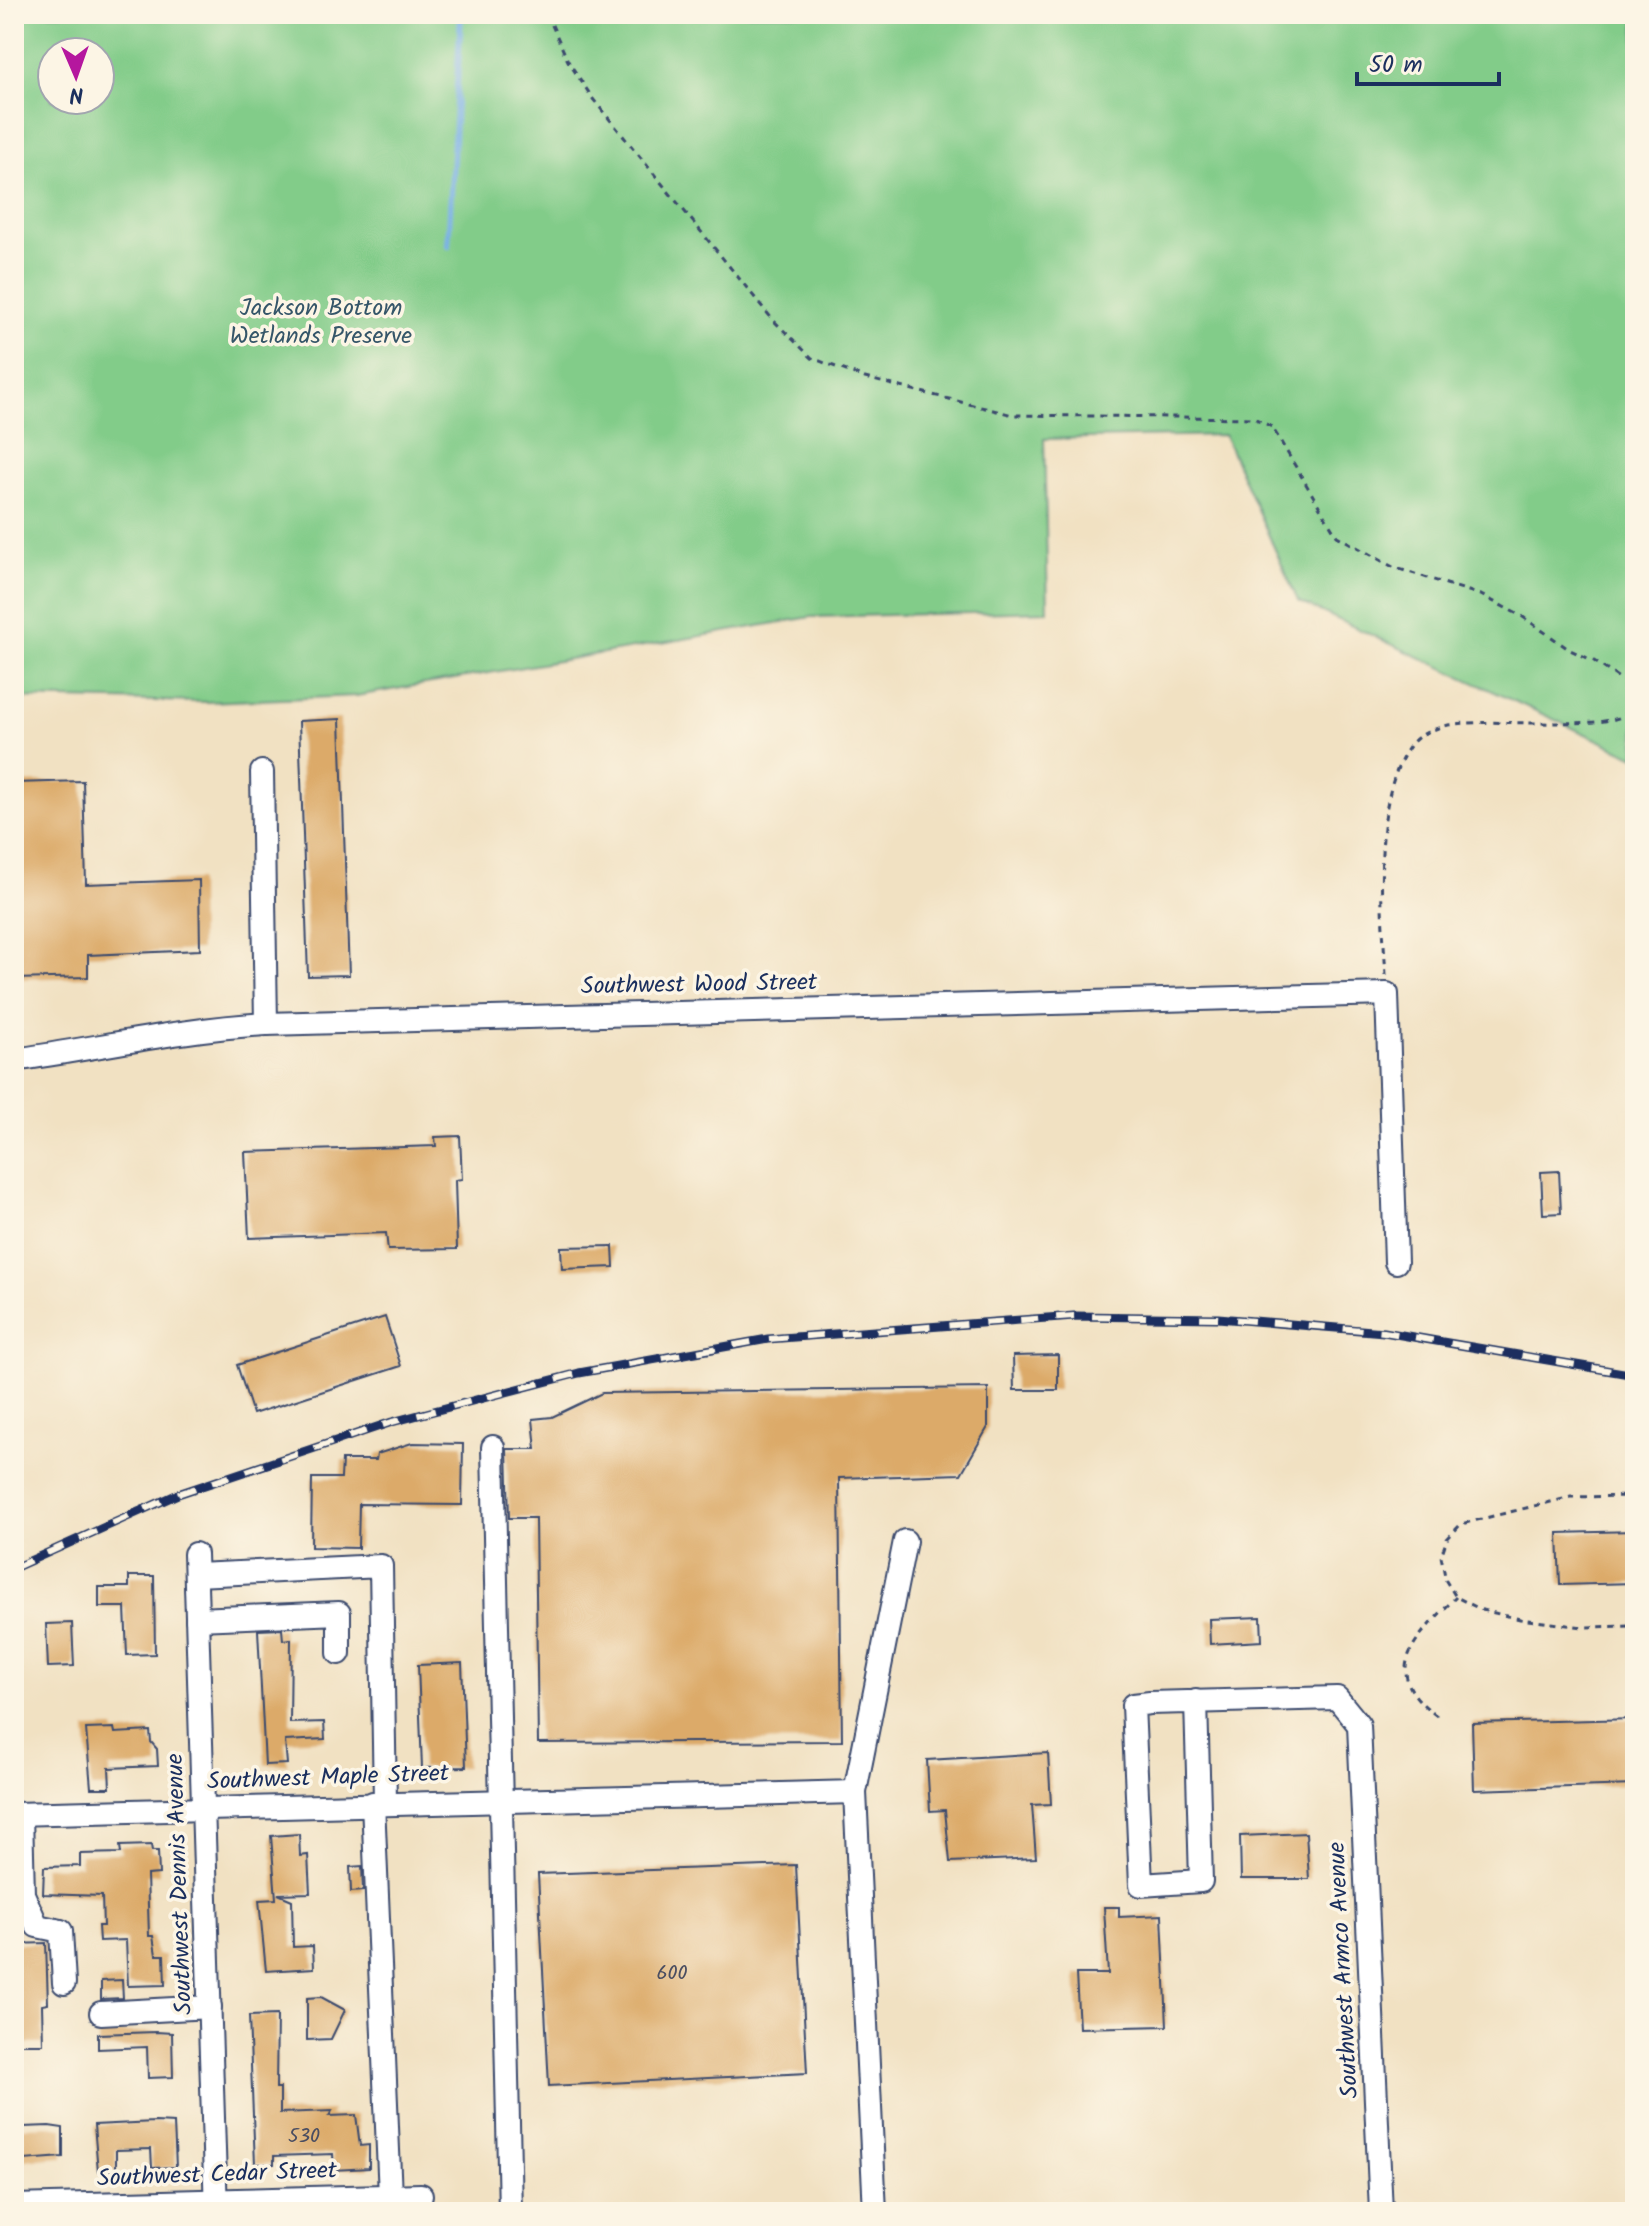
<svg xmlns="http://www.w3.org/2000/svg" width="1649" height="2226" font-family="Kalam,sans-serif">
	<style>
		.green { fill: #82cc89; stroke: #4e7e74; stroke-width: 2; fill-rule: evenodd }
		.lines { fill: none; stroke-linecap: round; stroke-linejoin: round }
		.stream { stroke: #74aee5; stroke-width: 6 }
		.building { fill: #dcaa69 }
		.minor-casing { stroke: #3b4a6d; stroke-width: 26 }
		.path { stroke: #3b4a6d; stroke-width: 3; stroke-dasharray: 6 6; stroke-linecap: butt }
		.minor { stroke: #fff; stroke-width: 22 }
		.rail-casing { stroke: #1b2f5e; stroke-width: 9 }
		.rail { stroke: #fcf5e5; stroke-width: 6; stroke-dasharray: 18; stroke-linecap: butt }
		.labels { text-anchor: middle; dominant-baseline: central; stroke-width: 7; stroke-linejoin: round; paint-order: stroke }
		.number-label { font-size: 20px; fill: #4b4e61 }
		.park-label { font-size: 24px; fill: #355669; stroke: #fcf5e5 }
		.street-label { font-size: 24px; fill: #1b2f5e; stroke: #fcf5e5 }
	</style>
	<rect width="100%" height="100%" fill="#fcf5e5"/>
	<filter id="ink" filterUnits="userSpaceOnUse"><feTurbulence type="fractalNoise" baseFrequency=".0125" numOctaves="2"/><feDisplacementMap in="SourceGraphic" scale="16" xChannelSelector="R" yChannelSelector="G"/><feConvolveMatrix kernelMatrix="1 2 1 2 8 2 1 2 1" color-interpolation-filters="sRGB"/></filter>
	<filter id="wash" filterUnits="userSpaceOnUse"><feTurbulence type="fractalNoise" baseFrequency=".006" numOctaves="4" result="noise"/><feDisplacementMap in="SourceGraphic" scale="32" xChannelSelector="R" yChannelSelector="G"/><feGaussianBlur stdDeviation="1.8" result="paint"/><feColorMatrix in="noise" values="0 0 0 0 0 0 0 0 0 0 0 0 0 0 0 0 0 1.4 0 .05"/><feComposite in="paint" operator="in"/></filter>
	<g filter="url(#wash)">
		<rect width="100%" height="100%" fill="#f1e1c2"/>
		<path class="green" d="M14,14H1635V757L1298,601L1224,435L1044,439L1048,611L811,617L356,696L206,702L14,698ZM52,52H100V100H52Z"/>
		<g class="lines">
			<polyline class="stream" points="448,246 461,14"/>
		</g>
		<g id="blocks">
			<g class="building">
				<polygon points="340,719 349,975 308,976 299,721"/>
				<polygon points="83,781 86,884 199,880 200,950 88,955 88,977 14,979 14,783"/>
				<polygon points="460,1136 462,1179 455,1180 457,1249 388,1250 386,1233 249,1238 245,1152 436,1146 435,1137"/>
				<polygon points="1559,1171 1561,1213 1543,1214 1541,1172"/>
				<polygon points="613,1246 614,1267 562,1269 561,1247"/>
				<polygon points="385,1317 401,1366 253,1414 237,1365"/>
				<polygon points="1058,1355 1058,1390 1014,1390 1013,1356"/>
				<polygon points="988,1388 988,1427 961,1474 839,1478 842,1741 538,1743 535,1518 509,1518 507,1449 536,1449 533,1419 552,1417 602,1393"/>
				<polygon points="412,1443 463,1444 462,1505 359,1504 358,1548 311,1547 312,1478 341,1478 342,1460 376,1460 377,1454"/>
				<polygon points="1635,1531 1635,1583 1560,1585 1558,1533"/>
				<polygon points="129,1576 154,1576 155,1654 127,1655 125,1607 99,1607 99,1587 129,1587"/>
				<polygon points="1261,1617 1262,1641 1210,1644 1209,1619"/>
				<polygon points="72,1623 74,1666 48,1667 46,1624"/>
				<polygon points="282,1629 283,1640 291,1639 290,1723 324,1722 325,1739 285,1741 287,1764 265,1765 258,1630"/>
				<polygon points="462,1663 466,1767 422,1768 418,1665"/>
				<polygon points="1635,1719 1635,1785 1474,1790 1472,1723"/>
				<polygon points="114,1728 115,1733 150,1731 151,1742 157,1749 158,1766 109,1768 110,1788 91,1788 86,1729"/>
				<polygon points="1048,1753 1051,1804 1032,1805 1036,1858 950,1862 945,1810 930,1811 927,1760"/>
				<polygon points="1306,1833 1309,1879 1241,1879 1240,1836"/>
				<polygon points="299,1834 300,1856 308,1855 310,1893 278,1894 292,1900 293,1947 313,1946 314,1968 266,1971 259,1900 276,1899 271,1836"/>
				<polygon points="151,1845 152,1851 158,1851 159,1874 147,1875 149,1936 153,1936 156,1955 164,1955 165,1985 128,1986 126,1940 99,1941 98,1926 103,1926 102,1896 43,1894 44,1867 80,1866 80,1854 121,1853 120,1846"/>
				<polygon points="796,1865 807,2073 549,2086 538,1874"/>
				<polygon points="362,1866 363,1891 351,1892 350,1867"/>
				<polygon points="1104,1907 1119,1907 1119,1917 1162,1915 1167,2026 1079,2028 1076,1974 1108,1974"/>
				<polygon points="46,1943 48,2004 42,2005 43,2044 15,2044 15,1944"/>
				<polygon points="122,1980 123,1998 101,1999 101,1981"/>
				<polygon points="321,1997 345,2010 331,2039 307,2040 307,1998"/>
				<polygon points="277,2015 276,2088 280,2088 280,2113 332,2111 329,2116 356,2115 360,2146 369,2145 369,2168 334,2170 333,2154 274,2156 274,2164 255,2164 249,2016"/>
				<polygon points="156,2032 172,2033 173,2077 148,2078 147,2047 98,2049 98,2034"/>
				<polygon points="155,2122 174,2123 176,2167 152,2168 151,2149 116,2150 116,2170 98,2171 94,2125"/>
				<polygon points="49,2126 63,2128 63,2157 24,2160 23,2127"/>
			</g>
		</g>
	</g>
	<g filter="url(#ink)">
		<use href="#blocks" fill-opacity="0" stroke="#3b4a6d" stroke-width="2"/>
		<g class="lines">
			<defs>
				<g id="minor">
					<polyline points="262,772 266,1024"/>
					<path d="M14,1060C98,1048 182,1029 266,1024L1387,994L1396,1262"/>
					<polyline points="493,1447 510,2212"/>
					<polyline points="195,1554 216,2212"/>
					<polyline points="196,1575 381,1566 385,1802"/>
					<polyline points="197,1619 339,1613 339,1653"/>
					<polyline points="1196,1701 1201,1881 1141,1885 1133,1705 1150,1703 1337,1698 1359,1725 1381,2212"/>
					<polyline points="855,1792 875,2212"/>
					<polyline points="373,1803 390,2196"/>
					<polyline points="14,1814 855,1792 905,1541"/>
					<polyline points="21,1814 23,1894 37,1926 61,1931 64,1983"/>
					<polyline points="101,2013 210,2007"/>
					<polyline points="14,2206 421,2195"/>
				</g>
			</defs>
			<use href="#minor" class="minor-casing"/>
			<g class="path">
				<polyline points="547,14 568,61 593,99 773,320 812,358 865,378 1013,415 1254,418 1272,427 1337,536 1393,567 1481,595 1523,617 1570,650 1594,661 1635,689"/>
				<path d="M1386,975C1382,911 1370,792 1414,741C1420,734 1433,730 1441,727C1464,719 1529,724 1558,723C1582,722 1615,725 1635,710"/>
				<polyline points="1635,1496 1571,1497 1461,1524 1447,1539 1441,1556 1446,1581 1456,1597 1482,1610 1520,1619 1583,1627 1635,1626"/>
				<path d="M1437,1716C1376,1671 1417,1637 1456,1597"/>
			</g>
			<use href="#minor" class="minor"/>
			<defs>
				<polyline id="rail" points="14,1568 178,1494 392,1422 579,1373 768,1339 1074,1316 1218,1318 1384,1332 1635,1375"/>
			</defs>
			<use href="#rail" class="rail-casing"/>
			<use href="#rail" class="rail"/>
		</g>
	</g>
	<g class="labels">
		<g class="number-label">
			<text x="672" y="1974">600</text>
			<text x="304" y="2137">530</text>
		</g>
		<g class="park-label">
			<text x="321" y="308">Jackson Bottom<tspan x="321" dy="28">Wetlands Preserve</tspan></text>
		</g>
		<g class="street-label">
			<text transform="translate(699 985) rotate(-1)">Southwest Wood Street</text>
			<text transform="translate(328 1778) rotate(-2)">Southwest Maple Street</text>
			<text transform="translate(180 1884) rotate(-92)">Southwest Dennis Avenue</text>
			<text transform="translate(1344 1970) rotate(-93)">Southwest Armco Avenue</text>
			<text transform="translate(217 2175) rotate(-2)">Southwest Cedar Street</text>
		</g>
	</g>
	<rect width="1649" height="2226" fill="none" stroke="#fcf5e5" stroke-width="48"/>
	<g transform="translate(76 76) rotate(178)"><circle r="38" fill="#fcf5e5" stroke="#a2a6af" stroke-width="2"/>
	<path d="M0-6L14 30L0 20L-14 30Z" fill="#b5179e"/>
	<text y="-12" font-size="22" font-weight="bold" text-anchor="middle" fill="#1b2f5e">N</text>
	</g>
	<path d="M1357 72v12h142v-12" fill="none" stroke="#1b2f5e" stroke-width="4"/>
	<text x="1369" y="72" font-size="24" fill="#1b2f5e" stroke="#fcf5e5" stroke-width="6" paint-order="stroke">50 m</text>
</svg>
